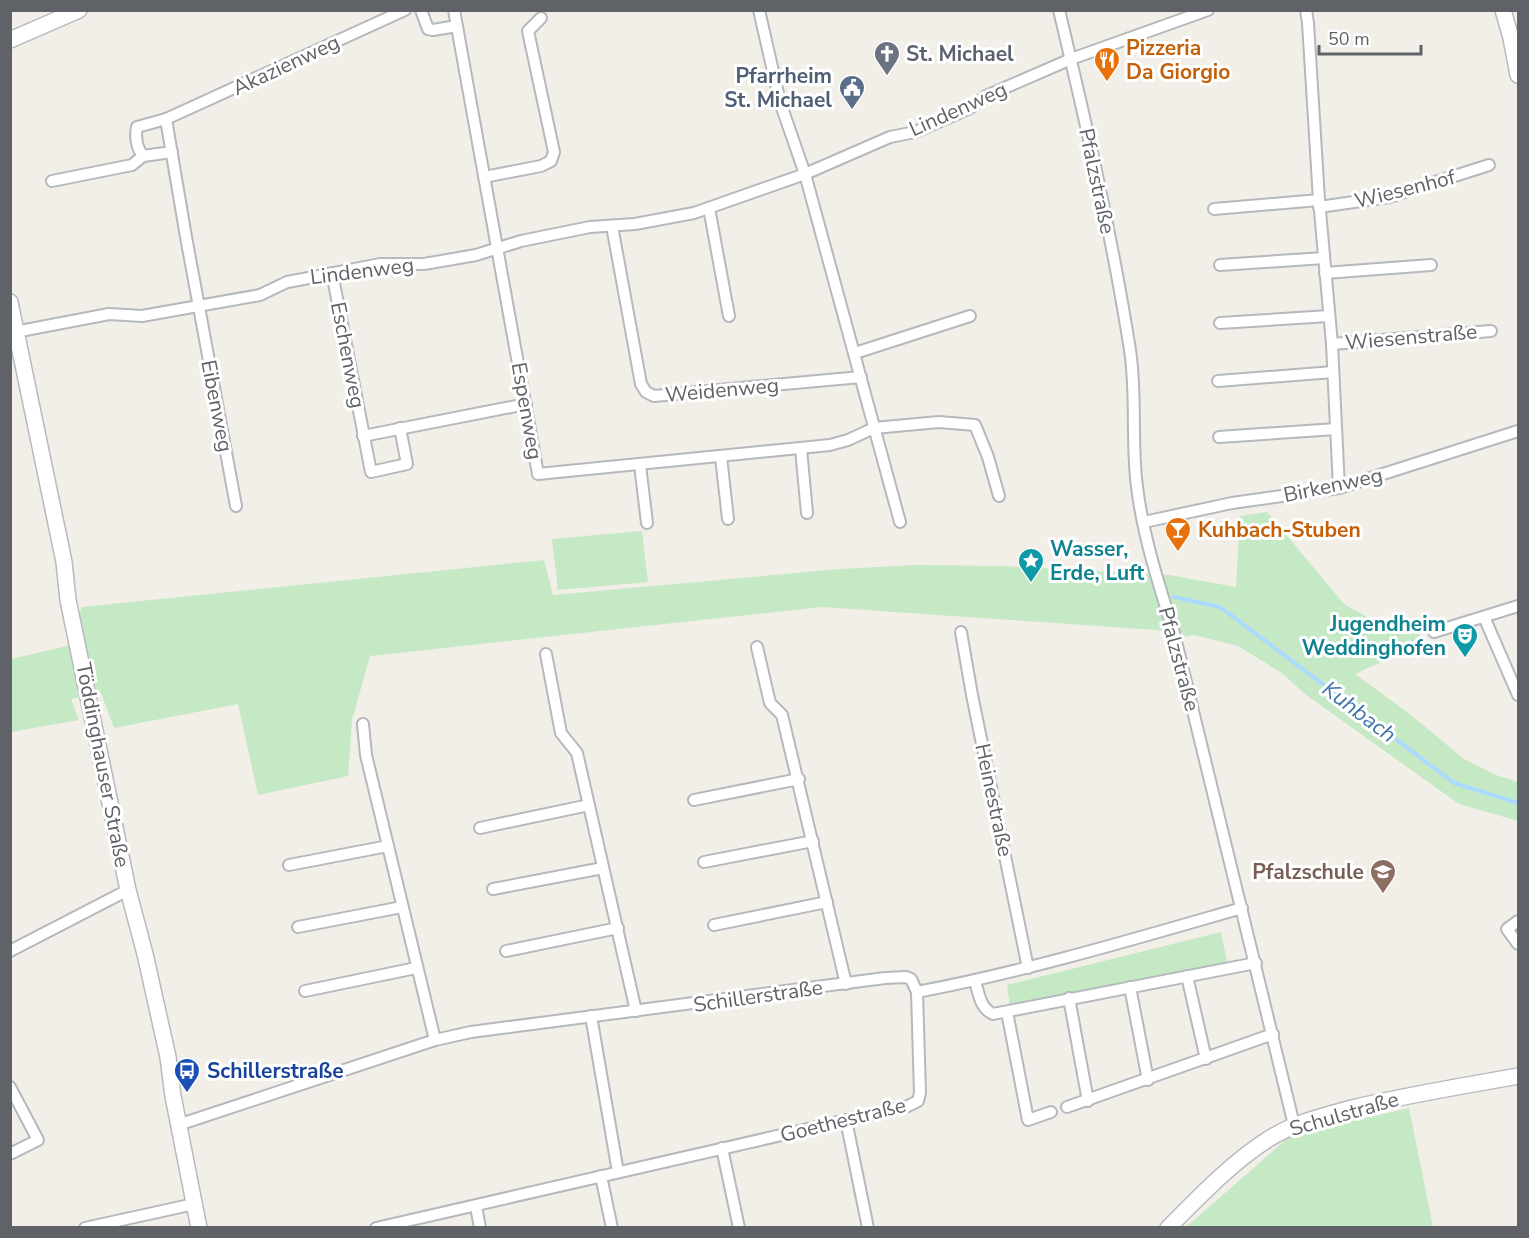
<svg xmlns="http://www.w3.org/2000/svg" width="1529" height="1238" font-family="'Nunito Sans',sans-serif">
	<style>
		.green { fill: #c5e8c5 }
		.lines { fill: none; stroke-linecap: round; stroke-linejoin: round }
		.stream { stroke: #aadaff; stroke-width: 4 }
		.street-casing { stroke: #b5b8bc; stroke-width: 14 }
		.secondary-casing { stroke: #b6babf; stroke-width: 18 }
		.street { stroke: #fff; stroke-width: 10 }
		.secondary { stroke: #fff; stroke-width: 15 }
		.labels { text-anchor: middle; dominant-baseline: central; stroke-width: 6; stroke-linejoin: round; paint-order: stroke }
		.food-label { font-size: 21px; font-weight: bold; fill: #c56008; stroke: #fff; text-anchor: start }
		.worship-label { font-size: 21px; font-weight: bold; fill: #5b616d; stroke: #fff; text-anchor: start }
		.street-label { font-size: 21px; fill: #5f6368; stroke: #fff }
		.service-label { font-size: 21px; font-weight: bold; fill: #4e5e75; stroke: #fff; text-anchor: end }
		.culture-label { font-size: 21px; font-weight: bold; fill: #0d838f; stroke: #fff; text-anchor: start }
		.education-label { font-size: 21px; font-weight: bold; fill: #785e54; stroke: #fff; text-anchor: end }
		.transit-label { font-size: 21px; font-weight: bold; fill: #164399; stroke: #fff; text-anchor: start }
		.water-label { font-size: 22px; font-style: italic; fill: #4174aa; stroke: #fff }
	</style>
	<rect width="100%" height="100%" fill="#f1efe8"/>
	<g class="green">
		<polygon points="1267,512 1344,604 1372,620 1411,624 1425,642 1355,674 1411,715 1464,759 1496,775 1518,782 1518,821 1459,804 1305,694 1282,673 1238,646 1194,635 1183,637 1156,630 822,607 370,656 352,720 348,776 258,795 238,704 114,728 101,693 71,699 79,720 11,732 11,659 67,646 82,607 544,560 553,595 840,569 917,565 1002,566 1169,575 1236,587 1240,516"/>
		<polygon points="642,531 648,582 558,590 552,539"/>
		<polygon points="1221,932 1227,962 1010,1006 1007,985"/>
		<polygon points="1409,1108 1433,1227 1185,1228 1291,1135"/>
	</g>
	<g class="lines">
		<polyline class="stream" points="1174,597 1220,607 1454,783 1518,803"/>
		<defs>
			<g id="street">
				<polyline points="421,10 428,29 433,30 457,26"/>
				<polyline points="454,10 538,474 830,445 848,440 874,428 939,422 975,425 988,457 999,496"/>
				<polyline points="759,10 780,102 805,174 900,522"/>
				<path d="M1059,10C1086,123 1112,236 1130,350C1137,395 1131,442 1137,487C1143,536 1159,585 1174,633L1294,1125"/>
				<polyline points="1306,10 1308,23 1319,200 1332,344 1339,488"/>
				<polyline points="166,119 405,10"/>
				<path d="M172,152L143,156C137,148 135,137 137,127L166,119L186,237L236,506"/>
				<polyline points="484,177 541,166 551,161 554,152 528,31 541,18"/>
				<polyline points="52,181 132,165 143,156"/>
				<polyline points="1319,207 1389,197 1489,165"/>
				<polyline points="709,208 729,316"/>
				<polyline points="1214,209 1319,200"/>
				<polyline points="612,226 641,384 646,392 654,396 861,377"/>
				<polyline points="1220,265 1324,258"/>
				<polyline points="332,273 371,472 407,464 400,428"/>
				<polyline points="1325,273 1431,265"/>
				<polyline points="1220,323 1329,316"/>
				<polyline points="15,332 109,314 142,316 260,295 287,282 314,277 380,264 424,264 476,255 521,241 590,227 635,224 694,213 805,174 890,137 915,132 970,108 986,96 1071,59 1208,10"/>
				<polyline points="1332,344 1491,331"/>
				<polyline points="855,353 970,316"/>
				<polyline points="1218,381 1333,372"/>
				<polyline points="363,436 526,404"/>
				<polyline points="1219,437 1336,429"/>
				<polyline points="801,449 807,513"/>
				<polyline points="721,457 728,519"/>
				<polyline points="640,465 647,523"/>
				<polyline points="1144,522 1232,503 1339,488 1518,431"/>
				<polyline points="1484,617 1518,695"/>
				<polyline points="961,632 972,695 1028,968"/>
				<polyline points="1434,632 1518,606"/>
				<polyline points="757,647 770,703 782,715 846,984"/>
				<polyline points="546,654 561,733 577,753 636,1011"/>
				<polyline points="363,724 366,755 435,1040"/>
				<polyline points="694,800 799,779"/>
				<polyline points="480,828 589,805"/>
				<polyline points="704,862 813,841"/>
				<polyline points="289,865 388,846"/>
				<polyline points="493,889 603,868"/>
				<polyline points="1518,921 1507,929 1518,944"/>
				<polyline points="714,925 827,902"/>
				<polyline points="298,927 402,907"/>
				<polyline points="10,951 128,890"/>
				<polyline points="506,951 618,928"/>
				<polyline points="1187,976 1206,1059"/>
				<path d="M975,981C979,994 980,1008 993,1014L1256,963"/>
				<polyline points="1130,987 1148,1080"/>
				<polyline points="305,991 416,968"/>
				<polyline points="1069,998 1088,1101"/>
				<polyline points="1007,1012 1028,1120 1051,1112"/>
				<polyline points="591,1016 618,1172"/>
				<polyline points="10,1087 38,1140 10,1154"/>
				<polyline points="1067,1107 1273,1034"/>
				<polyline points="846,1120 868,1228"/>
				<polyline points="178,1125 435,1040 471,1032 885,978 906,977 911,979 917,992"/>
				<polyline points="722,1148 739,1228"/>
				<polyline points="601,1176 612,1228"/>
				<polyline points="476,1206 480,1228"/>
				<polyline points="85,1228 194,1204"/>
				<path d="M376,1228L908,1106L918,1101L920,1093L917,992C1027,971 1134,939 1242,908"/>
			</g>
			<g id="secondary">
				<polyline points="1503,10 1511,38 1518,75"/>
				<polyline points="10,40 79,10"/>
				<polyline points="10,302 64,562 68,600 128,890 145,954 168,1057 173,1096 199,1228"/>
				<path d="M1168,1228C1199,1197 1230,1164 1267,1140C1293,1123 1323,1116 1352,1108C1407,1095 1463,1086 1518,1076"/>
			</g>
		</defs>
		<use href="#street" class="street-casing"/>
		<use href="#secondary" class="secondary-casing"/>
		<use href="#street" class="street"/>
		<use href="#secondary" class="secondary"/>
	</g>
	<defs>
		<symbol id="church-pin" viewBox="-11 -11 22 30"><path d="M0 17L-7.5 6A9.5 9.5 0 1 1 7.5 6Z" fill="#6b7280" stroke="#fff"/><path d="M-1.2-6h2.4v3.5h3.3v2.4h-3.3V6h-2.4V-.1h-3.3v-2.4h3.3Z" fill="#fff"/></symbol>
		<symbol id="restaurant-pin" viewBox="-11 -11 22 30"><path d="M0 17L-7.5 6A9.5 9.5 0 1 1 7.5 6Z" fill="#e8710a" stroke="#fff"/><path d="M-5-6h1v4h1v-4h1v4h1v-4h1v5L-1.5 .5V6h-2V.5L-5-1ZM5-6V6H3V1.5H1.5Q1.5-4 5-6Z" fill="#fff"/></symbol>
		<symbol id="civic-pin" viewBox="-11 -11 22 30"><path d="M0 17L-7.5 6A9.5 9.5 0 1 1 7.5 6Z" fill="#5c6f8a" stroke="#fff"/><path d="M-.6-6.5H3V-4.5H.6V-3L4-1V1h2V6H-6V1h2V-1L-.6-3ZM-1.2 2.5V6h2.4V2.5Z" fill="#fff"/></symbol>
		<symbol id="bar-pin" viewBox="-11 -11 22 30"><path d="M0 17L-7.5 6A9.5 9.5 0 1 1 7.5 6Z" fill="#e8710a" stroke="#fff"/><path d="M-6-5H6L.8 .8V4.5H3.5V6h-7V4.5H-.8V.8Z" fill="#fff"/></symbol>
		<symbol id="sight-pin" viewBox="-11 -11 22 30"><path d="M0 17L-7.5 6A9.5 9.5 0 1 1 7.5 6Z" fill="#0f9aa8" stroke="#fff"/><path d="M0-6L1.8-2.2L6-1.7L2.9 1.2L3.7 5.4L0 3.3L-3.7 5.4L-2.9 1.2L-6-1.7L-1.8-2.2Z" fill="#fff"/></symbol>
		<symbol id="theatre-pin" viewBox="-11 -11 22 30"><path d="M0 17L-7.5 6A9.5 9.5 0 1 1 7.5 6Z" fill="#0f9aa8" stroke="#fff"/><path d="M-5-5.5Q0-4 5-5.5V0Q5 5 0 6Q-5 5-5 0ZM-3.3-2.5H-1v1.5H-3.3ZM1-2.5H3.3v1.5H1ZM-2.8 1Q0 5.5 2.8 1Z" fill="#fff"/></symbol>
		<symbol id="school-pin" viewBox="-11 -11 22 30"><path d="M0 17L-7.5 6A9.5 9.5 0 1 1 7.5 6Z" fill="#8d6e63" stroke="#fff"/><path d="M0-5L7-2L0 1L-7-2ZM-4 1L0 2.5L4 1V4Q0 6-4 4Z" fill="#fff"/></symbol>
		<symbol id="bus-pin" viewBox="-11 -11 22 30"><path d="M0 17L-7.5 6A9.5 9.5 0 1 1 7.5 6Z" fill="#1a4fb4" stroke="#fff"/><path d="M-5-6H5V4H4V6H2V4H-2V6H-4V4H-5ZM-3.5-4V0h7V-4ZM-3.5 1.2v1.5H-2V1.2ZM2 1.2v1.5H3.5V1.2Z" fill="#fff"/></symbol>
	</defs>
	<g fill-rule="evenodd">
		<use href="#church-pin" x="872" y="39" width="30" height="40"/>
		<use href="#restaurant-pin" x="1092" y="45" width="30" height="40"/>
		<use href="#civic-pin" x="837" y="73" width="30" height="40"/>
		<use href="#bar-pin" x="1163" y="515" width="30" height="40"/>
		<use href="#sight-pin" x="1016" y="546" width="30" height="40"/>
		<use href="#theatre-pin" x="1450" y="621" width="30" height="40"/>
		<use href="#school-pin" x="1368" y="857" width="30" height="40"/>
		<use href="#bus-pin" x="172" y="1056" width="30" height="40"/>
	</g>
	<g class="labels">
		<g class="food-label">
			<text x="1126" y="48">Pizzeria<tspan x="1126" dy="24">Da Giorgio</tspan></text>
			<text x="1198" y="530">Kuhbach-Stuben</text>
		</g>
		<g class="worship-label">
			<text x="906" y="54">St. Michael</text>
		</g>
		<g class="street-label">
			<text transform="translate(286 65) rotate(-25)">Akazienweg</text>
			<text transform="translate(958 109) rotate(-24)">Lindenweg</text>
			<text transform="translate(1097 181) rotate(78)">Pfalzstraße</text>
			<text transform="translate(1405 189) rotate(-14)">Wiesenhof</text>
			<text transform="translate(362 271) rotate(-7)">Lindenweg</text>
			<text transform="translate(1411 337) rotate(-5)">Wiesenstraße</text>
			<text transform="translate(348 355) rotate(79)">Eschenweg</text>
			<text transform="translate(722 390) rotate(-5)">Weidenweg</text>
			<text transform="translate(217 406) rotate(79)">Eibenweg</text>
			<text transform="translate(527 411) rotate(80)">Espenweg</text>
			<text transform="translate(1333 485) rotate(-12)">Birkenweg</text>
			<text transform="translate(1179 659) rotate(75)">Pfalzstraße</text>
			<text transform="translate(103 765) rotate(79)">Töddinghauser Straße</text>
			<text transform="translate(994 800) rotate(78)">Heinestraße</text>
			<text transform="translate(758 996) rotate(-8)">Schillerstraße</text>
			<text transform="translate(1344 1114) rotate(-16)">Schulstraße</text>
			<text transform="translate(843 1120) rotate(-14)">Goethestraße</text>
		</g>
		<g class="service-label">
			<text x="832" y="76">Pfarrheim<tspan x="832" dy="24">St. Michael</tspan></text>
		</g>
		<g class="culture-label">
			<text x="1050" y="549">Wasser,<tspan x="1050" dy="24">Erde, Luft</tspan></text>
			<text x="1446" y="624" text-anchor="end">Jugendheim<tspan x="1446" dy="24">Weddinghofen</tspan></text>
		</g>
		<g class="education-label">
			<text x="1364" y="872">Pfalzschule</text>
		</g>
		<g class="transit-label">
			<text x="207" y="1071">Schillerstraße</text>
		</g>
		<g class="water-label">
			<text transform="translate(1359 712) rotate(37)">Kuhbach</text>
		</g>
	</g>
	<rect width="1529" height="1238" fill="none" stroke="#5f6368" stroke-width="24"/>
	<path d="M1319 45v9h102v-9" fill="none" stroke="#5f6368" stroke-width="3"/>
	<text x="1328" y="45" font-size="18" fill="#5f6368" stroke="#ffffff" stroke-width="4.5" paint-order="stroke">50 m</text>
</svg>
